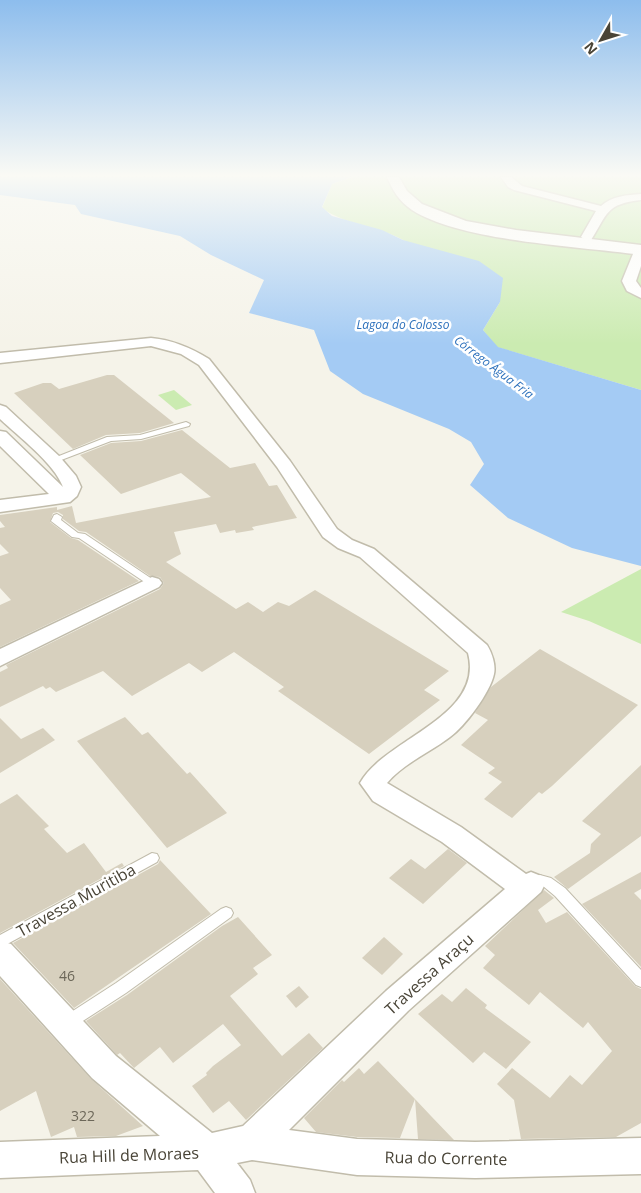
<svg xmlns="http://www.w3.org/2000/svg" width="641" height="1193" font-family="'Open Sans',sans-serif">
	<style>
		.green { fill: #cbebb1 }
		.water { fill: #a4cbf4 }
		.building { fill: #d7d0be }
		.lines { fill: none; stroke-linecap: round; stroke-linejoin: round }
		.service-casing { stroke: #c1bcab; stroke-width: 2 }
		.minor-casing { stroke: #c1bcab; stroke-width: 3 }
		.tertiary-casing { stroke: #c1bcab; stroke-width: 3 }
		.service { fill: #fff; fill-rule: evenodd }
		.minor { fill: #fff; fill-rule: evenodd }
		.tertiary { fill: #fff; fill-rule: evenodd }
		.labels { text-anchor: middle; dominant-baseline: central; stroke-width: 5; stroke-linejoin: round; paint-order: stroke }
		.far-water-label { font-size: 12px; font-style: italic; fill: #2a6fbb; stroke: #fff }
		.near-number-label { font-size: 14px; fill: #6c6759 }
		.near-street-label { font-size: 16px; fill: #494437; stroke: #fff }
	</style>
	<rect width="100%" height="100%" fill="#f5f3e9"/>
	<g class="green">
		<path d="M352,177H641V390L497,347L483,330L500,302C468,282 436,259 403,240C378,226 345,225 322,208L332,184Z"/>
		<polygon points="174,390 192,405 176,410 158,395"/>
		<polygon points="641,569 641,644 589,621 561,612"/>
	</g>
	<polygon class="water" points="0,177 351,177 332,184 322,207 332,216 382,230 403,240 479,261 503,278 500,302 483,330 498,347 641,390 641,566 572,548 508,518 470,485 484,464 471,442 449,429 363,394 330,371 314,330 249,313 264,280 211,255 180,236 81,214 75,205 0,195"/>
	<g class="building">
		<polygon points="107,375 114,375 174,423 140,433 106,435 73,449 14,393 43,383 51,383 59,389"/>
		<polygon points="182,430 230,468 255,463 269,486 277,485 297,518 252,527 254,530 236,533 235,530 220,533 216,524 174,532 181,554 166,562 236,609 248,602 263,612 278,602 289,606 315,590 449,671 424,690 440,700 369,754 278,691 284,687 234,652 202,672 189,663 132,696 103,671 56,692 50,687 46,689 43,686 0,707 0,672 8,668 6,665 160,589 164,583 160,577 150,576 86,532 79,531 63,519 63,515 58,512 53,513 50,522 71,538 78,540 139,581 0,647 0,605 11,600 0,588 0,556 9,553 0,544 0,528 5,527 0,521 0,515 57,507 57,510 72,506 76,523 211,497 181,473 121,494 80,455 111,443 141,441"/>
		<polygon points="540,649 638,705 552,786 542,794 539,792 512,818 484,799 502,782 488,773 495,768 461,745 488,720 475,713 491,687"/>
		<polygon points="125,717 142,735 148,732 187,774 190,772 227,813 167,848 77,741"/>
		<polygon points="0,718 21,739 43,728 55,740 0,773"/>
		<polygon points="641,765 641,836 568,889 554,877 590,853 591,844 601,834 582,821"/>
		<polygon points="17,794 49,826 44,829 67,853 84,843 106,872 122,863 124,866 0,933 0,804"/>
		<polygon points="448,849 467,863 423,904 389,878 411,859 425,869"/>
		<polygon points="160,860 211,914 74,1008 13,943 158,864"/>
		<polygon points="641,872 641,889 634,893 641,900 641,967 582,904"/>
		<polygon points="544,890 554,898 538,910 546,923 567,912 635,986 641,989 641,1123 616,1137 521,1139 514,1100 497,1084 512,1068 550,1098 570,1075 582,1085 612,1051 588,1022 583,1028 540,992 529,1005 483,968 495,955 485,946"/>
		<polygon points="238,917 272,955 253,968 258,974 230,996 282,1056 309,1033 323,1048 246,1120 229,1101 213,1113 192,1086 207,1075 206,1073 213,1066 241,1045 223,1024 173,1063 160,1047 134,1068 120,1053 117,1055 86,1021 127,995 222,926"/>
		<polygon points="384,937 403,954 382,975 362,958"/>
		<polygon points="0,979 91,1079 143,1126 116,1136 77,1137 74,1127 51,1137 36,1091 0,1111"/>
		<polygon points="299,986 309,997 296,1008 286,996"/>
		<polygon points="466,988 487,1005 485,1008 531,1042 506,1069 484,1052 473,1063 418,1014 442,994 452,1002"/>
		<polygon points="378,1061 415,1099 400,1138 357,1137 316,1132 304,1118 342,1080 344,1082 359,1068 364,1074"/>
		<polygon points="415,1099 431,1116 454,1140 418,1139"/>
	</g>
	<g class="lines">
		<defs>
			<g id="service">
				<polygon points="186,422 190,424 189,426 141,439 111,441 56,462 53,463 49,460 107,437 140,435"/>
				<polygon points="57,514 62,517 61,520 78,533 85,534 155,581 157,583 155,585 149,585 79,538 72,537 51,521 54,515"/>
				<polygon points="152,853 157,854 159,858 157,862 0,948 0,935"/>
				<polygon points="540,875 551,878 565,888 641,970 641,987 636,985 555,896 543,886 531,890 526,888 524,884 526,880"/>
				<polygon points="226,907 231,909 233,913 231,917 126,993 72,1028 67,1030 62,1028 59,1023 62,1018 116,983 221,909"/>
			</g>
			<g id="minor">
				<path d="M501,177H511L522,186L601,206C612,196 627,195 641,194V200C606,204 608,213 591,240L587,241L581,237L596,211L514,190L508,187Z"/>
				<polygon points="641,245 641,266 636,281 641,288 641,298 627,291 622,281 635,249"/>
				<path d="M151,338C173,340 191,348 209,359L290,461L337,529L352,540L374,549L487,645C492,653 496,665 494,674C490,693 465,726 450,737C429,753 404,763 387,783L461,827L526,874L531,872L541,876L545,884L541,892L408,1011L289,1130L357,1139L475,1142L641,1138V1174L475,1178L357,1175L252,1160L237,1163L250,1180L255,1193H215L198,1170L0,1178V1142L160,1136L92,1078L0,976V941L11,944L116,1056L212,1133L243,1126L386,991L505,889L442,842L373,801L360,783C385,738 485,717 468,653L360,557L338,548L323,537L277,467L199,365L181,354L151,346L0,363V353Z"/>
				<path d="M0,405L6,407L59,456L76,476L81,487L77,496L70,502L0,512V500L49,494L0,446V431L6,432L63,487C54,463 19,437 0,419Z"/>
				<polygon points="152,577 159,579 162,583 159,587 0,666 0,649"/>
			</g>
			<path id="tertiary" d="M387,177H399L407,191L422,204L466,221L516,230L641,245V255C580,246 462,242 412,210C399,201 393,191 387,177Z"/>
		</defs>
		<use href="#service" class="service-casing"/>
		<use href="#minor" class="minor-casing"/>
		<use href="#tertiary" class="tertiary-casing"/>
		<use href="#service" class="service"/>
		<use href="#minor" class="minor"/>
		<use href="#tertiary" class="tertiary"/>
	</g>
	<linearGradient id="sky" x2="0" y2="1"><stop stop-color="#8dbded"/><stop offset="0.51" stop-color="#fafaf5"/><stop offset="1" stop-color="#fafaf5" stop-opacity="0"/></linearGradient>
	<rect width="641" height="344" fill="url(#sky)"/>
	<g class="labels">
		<g class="far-water-label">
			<text x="403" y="324">Lagoa do Colosso</text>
			<text transform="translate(494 367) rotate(37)">Córrego Água Fria</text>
		</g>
		<g class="near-number-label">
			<text x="67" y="975">46</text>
			<text x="83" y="1115">322</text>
		</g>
		<g class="near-street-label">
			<text transform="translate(76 900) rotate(-29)">Travessa Muritiba</text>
			<text transform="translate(429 974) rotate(-42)">Travessa Araçu</text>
			<text transform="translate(129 1155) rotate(-2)">Rua Hill de Moraes</text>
			<text transform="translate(446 1158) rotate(1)">Rua do Corrente</text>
		</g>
	</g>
	<g transform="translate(601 40) rotate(231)" stroke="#ffffff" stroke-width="4" paint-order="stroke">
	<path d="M0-4L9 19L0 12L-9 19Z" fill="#494437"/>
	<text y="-8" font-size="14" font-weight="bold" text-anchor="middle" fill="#494437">N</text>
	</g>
</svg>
